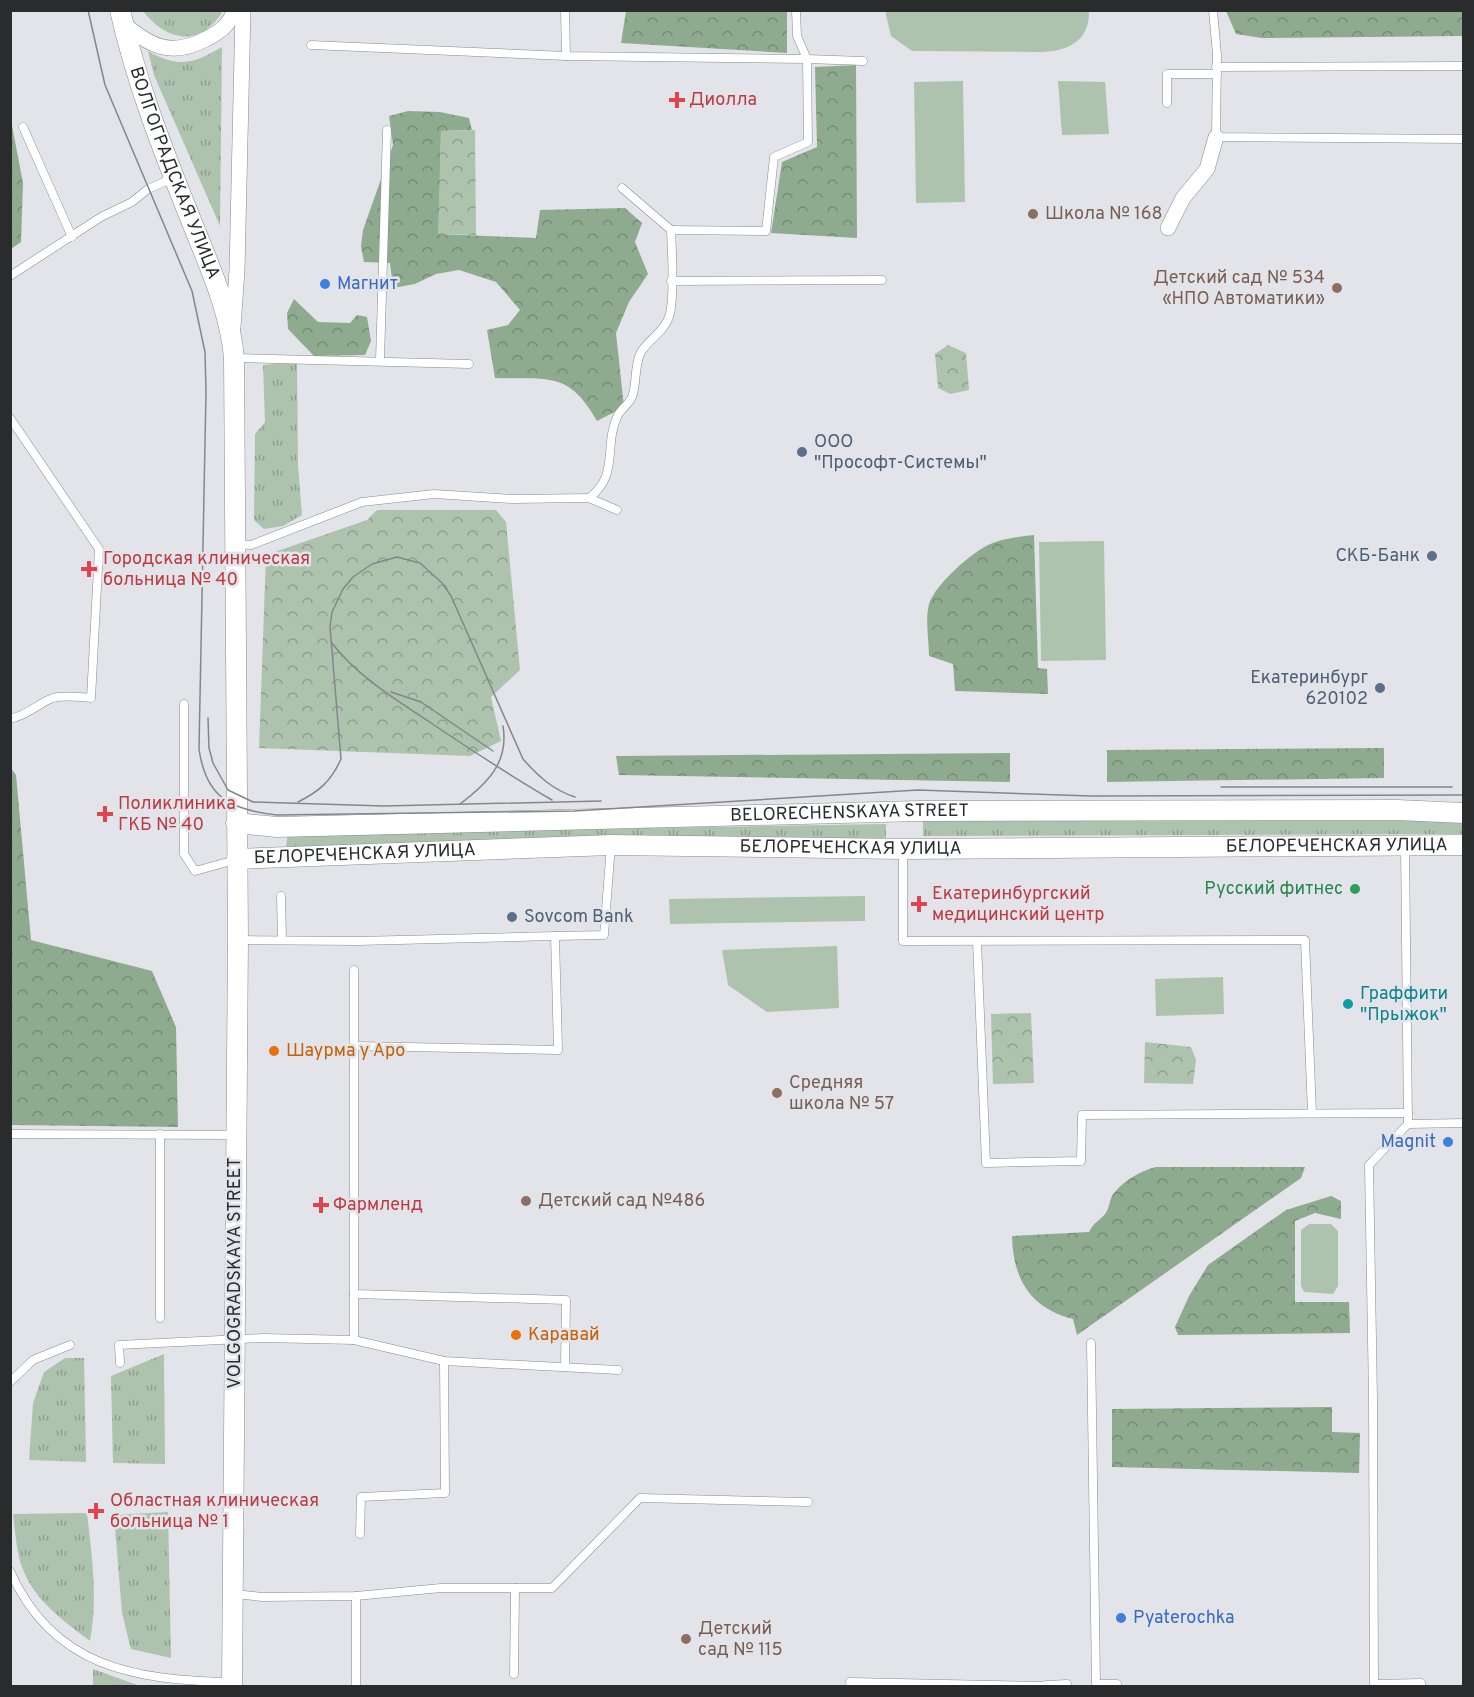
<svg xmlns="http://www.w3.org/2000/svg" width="1474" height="1697" font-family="Overpass,sans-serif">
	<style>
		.grass { fill: url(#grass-tufts) }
		.forest { fill: url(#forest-crowns) }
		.park { fill: url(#park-crowns) }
		.pitch { fill: #aec3ae }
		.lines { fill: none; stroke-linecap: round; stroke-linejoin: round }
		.service-casing { stroke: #888a8f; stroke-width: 9 }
		.minor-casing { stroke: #888a8f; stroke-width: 16 }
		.tertiary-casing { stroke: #888a8f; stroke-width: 21 }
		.service { stroke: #fff; stroke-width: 8 }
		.minor { stroke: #fff; stroke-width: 15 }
		.tertiary { stroke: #fff; stroke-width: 20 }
		.tram { stroke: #84868a; stroke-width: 1.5 }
		.health-dot { fill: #e0444e; stroke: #e2e4ea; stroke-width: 2 }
		.education-dot { fill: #8d6e63; stroke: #e2e4ea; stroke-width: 2 }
		.shop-dot { fill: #3f7fe0; stroke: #e2e4ea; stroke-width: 2 }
		.service-dot { fill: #5c6f8a; stroke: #e2e4ea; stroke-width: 2 }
		.leisure-dot { fill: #2e9e5b; stroke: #e2e4ea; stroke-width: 2 }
		.culture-dot { fill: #0f9aa8; stroke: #e2e4ea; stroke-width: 2 }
		.food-dot { fill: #e8710a; stroke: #e2e4ea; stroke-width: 2 }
		.labels { text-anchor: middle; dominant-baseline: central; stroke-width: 5; stroke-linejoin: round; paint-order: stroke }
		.health-label { font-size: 18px; fill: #be3a42; stroke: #e2e4ea; text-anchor: start }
		.street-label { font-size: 18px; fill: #2a2b2d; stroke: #e2e4ea }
		.education-label { font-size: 18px; fill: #785e54; stroke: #e2e4ea; text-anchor: start }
		.shop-label { font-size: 18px; fill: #366cbe; stroke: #e2e4ea; text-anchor: start }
		.service-label { font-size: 18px; fill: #4e5e75; stroke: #e2e4ea; text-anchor: start }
		.leisure-label { font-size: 18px; fill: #27864d; stroke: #e2e4ea; text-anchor: end }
		.culture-label { font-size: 18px; fill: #0d838f; stroke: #e2e4ea; text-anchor: start }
		.food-label { font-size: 18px; fill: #c56008; stroke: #e2e4ea; text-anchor: start }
	</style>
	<defs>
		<pattern id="grass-tufts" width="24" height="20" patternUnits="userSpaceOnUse" patternTransform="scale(1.5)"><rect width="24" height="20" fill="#aec3ae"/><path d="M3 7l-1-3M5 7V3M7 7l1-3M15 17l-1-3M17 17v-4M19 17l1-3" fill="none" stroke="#8e9f8e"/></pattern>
		<pattern id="forest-crowns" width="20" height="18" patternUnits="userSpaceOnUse" patternTransform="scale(1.5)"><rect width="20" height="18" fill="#8fab8f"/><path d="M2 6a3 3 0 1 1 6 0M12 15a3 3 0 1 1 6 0" fill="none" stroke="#758b75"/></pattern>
		<pattern id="park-crowns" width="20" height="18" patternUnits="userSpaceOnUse" patternTransform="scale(1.5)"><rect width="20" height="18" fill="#aec3ae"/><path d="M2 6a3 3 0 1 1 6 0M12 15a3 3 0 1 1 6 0" fill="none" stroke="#8e9f8e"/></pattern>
	</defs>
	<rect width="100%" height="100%" fill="#e2e4ea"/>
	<g class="grass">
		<path d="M143,11H223C200,48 167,42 143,11Z"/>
		<path d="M222,47L220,226L154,75L148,51C178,68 193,64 222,47Z"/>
		<polygon points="297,362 298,466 302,515 283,526 264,529 254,520 255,434 265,422 263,365"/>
		<polygon points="1464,820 1463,834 923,836 923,821"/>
		<polygon points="886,824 886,838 289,850 286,845 288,834"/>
		<polygon points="164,1354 165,1464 113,1463 111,1376"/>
		<polygon points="65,1358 84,1358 86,1462 29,1460 33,1403 44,1372"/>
		<polygon points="168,1512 171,1658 131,1649 122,1613 114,1515"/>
		<path d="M87,1513C92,1556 98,1598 90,1641C61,1619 30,1597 20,1561C16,1546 15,1530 13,1514Z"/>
		<polygon points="93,1669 140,1686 93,1686"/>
	</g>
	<g class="forest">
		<polygon points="626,11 787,11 787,53 621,43"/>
		<polygon points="1226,11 1463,11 1463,36 1262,38 1236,34"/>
		<polygon points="856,65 857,238 771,233 782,162 817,147 815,67"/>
		<path d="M408,111L440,112L469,118L472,130L441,131L439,234L536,238L540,210L625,208L642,223L635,242L648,274L629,302L616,333L624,407L597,421C568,370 548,380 495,378L487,330L508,325L520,310L496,282L459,270L436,274L415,284L393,288L390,263L364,262L361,247L363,230L393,145L389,116Z"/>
		<polygon points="10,115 23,183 21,242 11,249"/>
		<polygon points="294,299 318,322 350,323 357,315 367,317 371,341 365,355 314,356 288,329 287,313"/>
		<path d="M1034,535L1038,668L1047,669L1048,694L955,691L953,664L929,656C929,641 925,619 929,604C935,585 970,554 988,545C1003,538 1018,537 1034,535Z"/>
		<polygon points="1384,748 1384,778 1107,782 1107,750"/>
		<polygon points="1010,753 1010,782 619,775 616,756"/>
		<polygon points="10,767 16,775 31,940 152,971 176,1027 178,1127 11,1125"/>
		<path d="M1156,1167H1305L1301,1178L1077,1335L1073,1319C1030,1308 1013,1279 1012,1236L1089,1232C1093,1223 1099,1221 1105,1214C1109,1210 1109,1202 1112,1196C1121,1182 1140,1171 1156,1167Z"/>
		<polygon points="1331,1196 1341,1201 1341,1219 1315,1213 1295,1221 1295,1302 1349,1302 1350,1333 1178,1335 1175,1327 1189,1296 1208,1265 1286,1210"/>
		<polygon points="1332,1407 1332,1432 1360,1433 1359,1473 1112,1467 1112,1409"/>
	</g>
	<g class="park">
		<polygon points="475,130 476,235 438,234 441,131"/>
		<polygon points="948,345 966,353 969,390 950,394 938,388 935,354"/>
		<polygon points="377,510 496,510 506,522 520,670 491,697 501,741 470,756 259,748 266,555 367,520"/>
		<polygon points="1031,1013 1034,1083 993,1084 991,1014"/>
		<polygon points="1145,1042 1191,1047 1196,1060 1193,1084 1144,1083"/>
	</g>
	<g class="pitch">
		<path d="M1089,10C1090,44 1064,52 1036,52L912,51L891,36L885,11Z"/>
		<polygon points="963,81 965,202 916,203 914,82"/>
		<polygon points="1058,81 1105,82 1109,134 1062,135"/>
		<polygon points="1104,541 1106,660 1041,661 1039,542"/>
		<polygon points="865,896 865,921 670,924 669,899"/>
		<polygon points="837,946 839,1008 767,1012 728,985 722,950"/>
		<polygon points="1223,977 1224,1014 1156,1016 1155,979"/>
		<polygon points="1309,1224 1331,1224 1338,1231 1338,1286 1333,1294 1304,1292 1301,1286 1301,1230"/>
	</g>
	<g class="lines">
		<defs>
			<g id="service">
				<polyline points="565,10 566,56"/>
				<polyline points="1213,10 1217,55 1216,137 1464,139"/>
				<polyline points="311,45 566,56 807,59 797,36 796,10"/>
				<polyline points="1216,67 1464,66"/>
				<polyline points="1167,103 1167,74 1217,74"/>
				<polyline points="23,127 72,237"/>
				<polyline points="622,188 671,230"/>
				<polyline points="10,276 101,217 132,202 148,189 173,178"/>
				<polyline points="671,281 882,280"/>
				<polyline points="236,358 469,364"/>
				<polyline points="380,360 387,130"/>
				<path d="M10,418L99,549L91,698C79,697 65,695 53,698C38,703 31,714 10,719"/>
				<path d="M589,498C620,475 603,445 618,415C621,409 629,404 632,397C637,384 634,365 641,352C649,339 664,332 669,317C675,300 672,251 671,230L766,231L774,157L808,142L807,59L863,61"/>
				<polyline points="237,544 251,545 362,502 434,494 512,499 589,498 617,510"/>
				<polyline points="184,704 184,854 195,871 235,860"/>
				<polyline points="1405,845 1408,1124 1369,1165 1373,1398 1374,1684 1421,1683 1421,1686"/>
				<polyline points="903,850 903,941 1305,940 1312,1113"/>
				<polyline points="281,896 282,940"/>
				<polyline points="239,940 358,941 555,936"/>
				<polyline points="977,941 986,1163 1081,1161 1082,1115 1408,1113"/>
				<polyline points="354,1046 558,1050 555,936 604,935 611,845"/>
				<polyline points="1408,1124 1464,1123"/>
				<polyline points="10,1134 234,1135"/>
				<polyline points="160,1134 160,1318"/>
				<polyline points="354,1294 566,1300 565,1367"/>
				<polyline points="354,1340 354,970"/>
				<polyline points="1091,1343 1096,1684 1117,1684 1117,1686"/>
				<polyline points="120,1363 119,1345 263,1338 354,1340 444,1361 618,1370"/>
				<polyline points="10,1382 33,1360 70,1345"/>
				<polyline points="360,1534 361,1497 445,1493 444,1361"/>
				<path d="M10,1571C53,1668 135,1680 231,1682"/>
				<polyline points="235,1594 262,1597 356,1596 441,1588 552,1588 640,1498 808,1502"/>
				<polyline points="514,1674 515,1588"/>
				<polyline points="850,1682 1046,1686"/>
				<polyline points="1046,1685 1067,1684"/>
				<polyline points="356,1686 356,1596"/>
			</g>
			<g id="minor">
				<path d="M123,23C150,47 172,57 206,39C220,32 229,25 235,10"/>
				<polyline points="1168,228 1183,198 1207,169 1216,137"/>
				<polyline points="233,327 237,270 243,10"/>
			</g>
			<g id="tertiary">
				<path id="s1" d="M120,10C136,81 162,148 189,215C207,261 230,309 234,358L238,940L232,1686"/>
				<path id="s2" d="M236,823L277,827L919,811L1397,810L1464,813"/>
				<path id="s3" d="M237,859L611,845L903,849L1464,845"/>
			</g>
		</defs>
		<use href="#service" class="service-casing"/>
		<use href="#minor" class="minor-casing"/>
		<use href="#tertiary" class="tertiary-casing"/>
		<use href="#service" class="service"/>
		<use href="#minor" class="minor"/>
		<use href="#tertiary" class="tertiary"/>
		<g class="tram">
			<path d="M88,10L105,85L192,291L205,352L206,392L199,749C206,799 232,810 277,815L574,811L918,790L1091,796L1464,795"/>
			<path d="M331,642C358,677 395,699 431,723C471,750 511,776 552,800"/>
			<polyline points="391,692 421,702 493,751"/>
			<polyline points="208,718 209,748 213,763 228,790 253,802 384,806 601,801"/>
			<polyline points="1221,787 1452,787"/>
			<path d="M298,802C320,791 331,781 341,759L330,627L332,612L343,589L353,577L372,564L397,557L420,563L442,583L451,596L523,759C538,776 553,790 575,797"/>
			<path d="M460,804C488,783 509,762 503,726"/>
		</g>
	</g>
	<g class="health-dot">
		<path d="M674 91h6v6h6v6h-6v6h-6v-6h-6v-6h6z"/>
		<path d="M86 560h6v6h6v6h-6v6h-6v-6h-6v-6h6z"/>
		<path d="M102 805h6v6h6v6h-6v6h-6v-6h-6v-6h6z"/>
		<path d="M916 895h6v6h6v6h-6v6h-6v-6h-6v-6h6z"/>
		<path d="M318 1196h6v6h6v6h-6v6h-6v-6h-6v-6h6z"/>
		<path d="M93 1502h6v6h6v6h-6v6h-6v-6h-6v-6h6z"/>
	</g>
	<g class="education-dot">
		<circle cx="1033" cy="214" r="6"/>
		<circle cx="1337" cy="288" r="6"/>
		<circle cx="777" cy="1093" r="6"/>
		<circle cx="526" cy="1201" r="6"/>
		<circle cx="686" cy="1639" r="6"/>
	</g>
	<g class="shop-dot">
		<circle cx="325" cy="284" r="6"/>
		<circle cx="1448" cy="1142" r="6"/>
		<circle cx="1121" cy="1618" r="6"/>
	</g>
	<g class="service-dot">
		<circle cx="802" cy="452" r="6"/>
		<circle cx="1432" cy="556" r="6"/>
		<circle cx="1380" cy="688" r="6"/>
		<circle cx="512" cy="917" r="6"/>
	</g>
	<circle class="leisure-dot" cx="1355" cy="889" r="6"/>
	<circle class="culture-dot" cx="1348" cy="1004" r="6"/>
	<g class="food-dot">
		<circle cx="274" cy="1051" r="6"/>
		<circle cx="516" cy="1335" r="6"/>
	</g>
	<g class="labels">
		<g class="health-label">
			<text x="689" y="100">Диолла</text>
			<text x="103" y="559">Городская клиническая<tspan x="103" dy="21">больница № 40</tspan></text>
			<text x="118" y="804">Поликлиника<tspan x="118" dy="21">ГКБ № 40</tspan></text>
			<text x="932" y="894">Екатеринбургский<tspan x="932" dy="21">медицинский центр</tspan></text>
			<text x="333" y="1205">Фармленд</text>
			<text x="110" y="1501">Областная клиническая<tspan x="110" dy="21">больница № 1</tspan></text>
		</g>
		<g class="street-label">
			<text stroke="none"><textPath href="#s1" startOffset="172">ВОЛГОГРАДСКАЯ УЛИЦА</textPath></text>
			<text stroke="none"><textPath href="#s2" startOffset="614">BELORECHENSKAYA STREET</textPath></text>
			<text stroke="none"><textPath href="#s3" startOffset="1100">БЕЛОРЕЧЕНСКАЯ УЛИЦА</textPath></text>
			<text stroke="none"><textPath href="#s3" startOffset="614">БЕЛОРЕЧЕНСКАЯ УЛИЦА</textPath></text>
			<text stroke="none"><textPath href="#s3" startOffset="128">БЕЛОРЕЧЕНСКАЯ УЛИЦА</textPath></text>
			<text transform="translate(235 1273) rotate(-90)">VOLGOGRADSKAYA STREET</text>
		</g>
		<g class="education-label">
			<text x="1045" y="214">Школа № 168</text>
			<text x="1325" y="278" text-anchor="end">Детский сад № 534<tspan x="1325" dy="21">«НПО Автоматики»</tspan></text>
			<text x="789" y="1083">Средняя<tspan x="789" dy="21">школа № 57</tspan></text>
			<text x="538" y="1201">Детский сад №486</text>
			<text x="698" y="1629">Детский<tspan x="698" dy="21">сад № 115</tspan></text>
		</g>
		<g class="shop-label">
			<text x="337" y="284">Магнит</text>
			<text x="1436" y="1142" text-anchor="end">Magnit</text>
			<text x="1133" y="1618">Pyaterochka</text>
		</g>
		<g class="service-label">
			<text x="814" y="442">ООО<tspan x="814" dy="21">"Прософт-Системы"</tspan></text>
			<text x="1420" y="556" text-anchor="end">СКБ-Банк</text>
			<text x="1368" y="678" text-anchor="end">Екатеринбург<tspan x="1368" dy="21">620102</tspan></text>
			<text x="524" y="917">Sovcom Bank</text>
		</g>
		<g class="leisure-label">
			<text x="1343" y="889">Русский фитнес</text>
		</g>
		<g class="culture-label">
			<text x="1360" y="994">Граффити<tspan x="1360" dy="21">"Прыжок"</tspan></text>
		</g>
		<g class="food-label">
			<text x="286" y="1051">Шаурма у Аро</text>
			<text x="528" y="1335">Каравай</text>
		</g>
	</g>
	<rect width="1474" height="1697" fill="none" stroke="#2a2b2d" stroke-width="24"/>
</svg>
